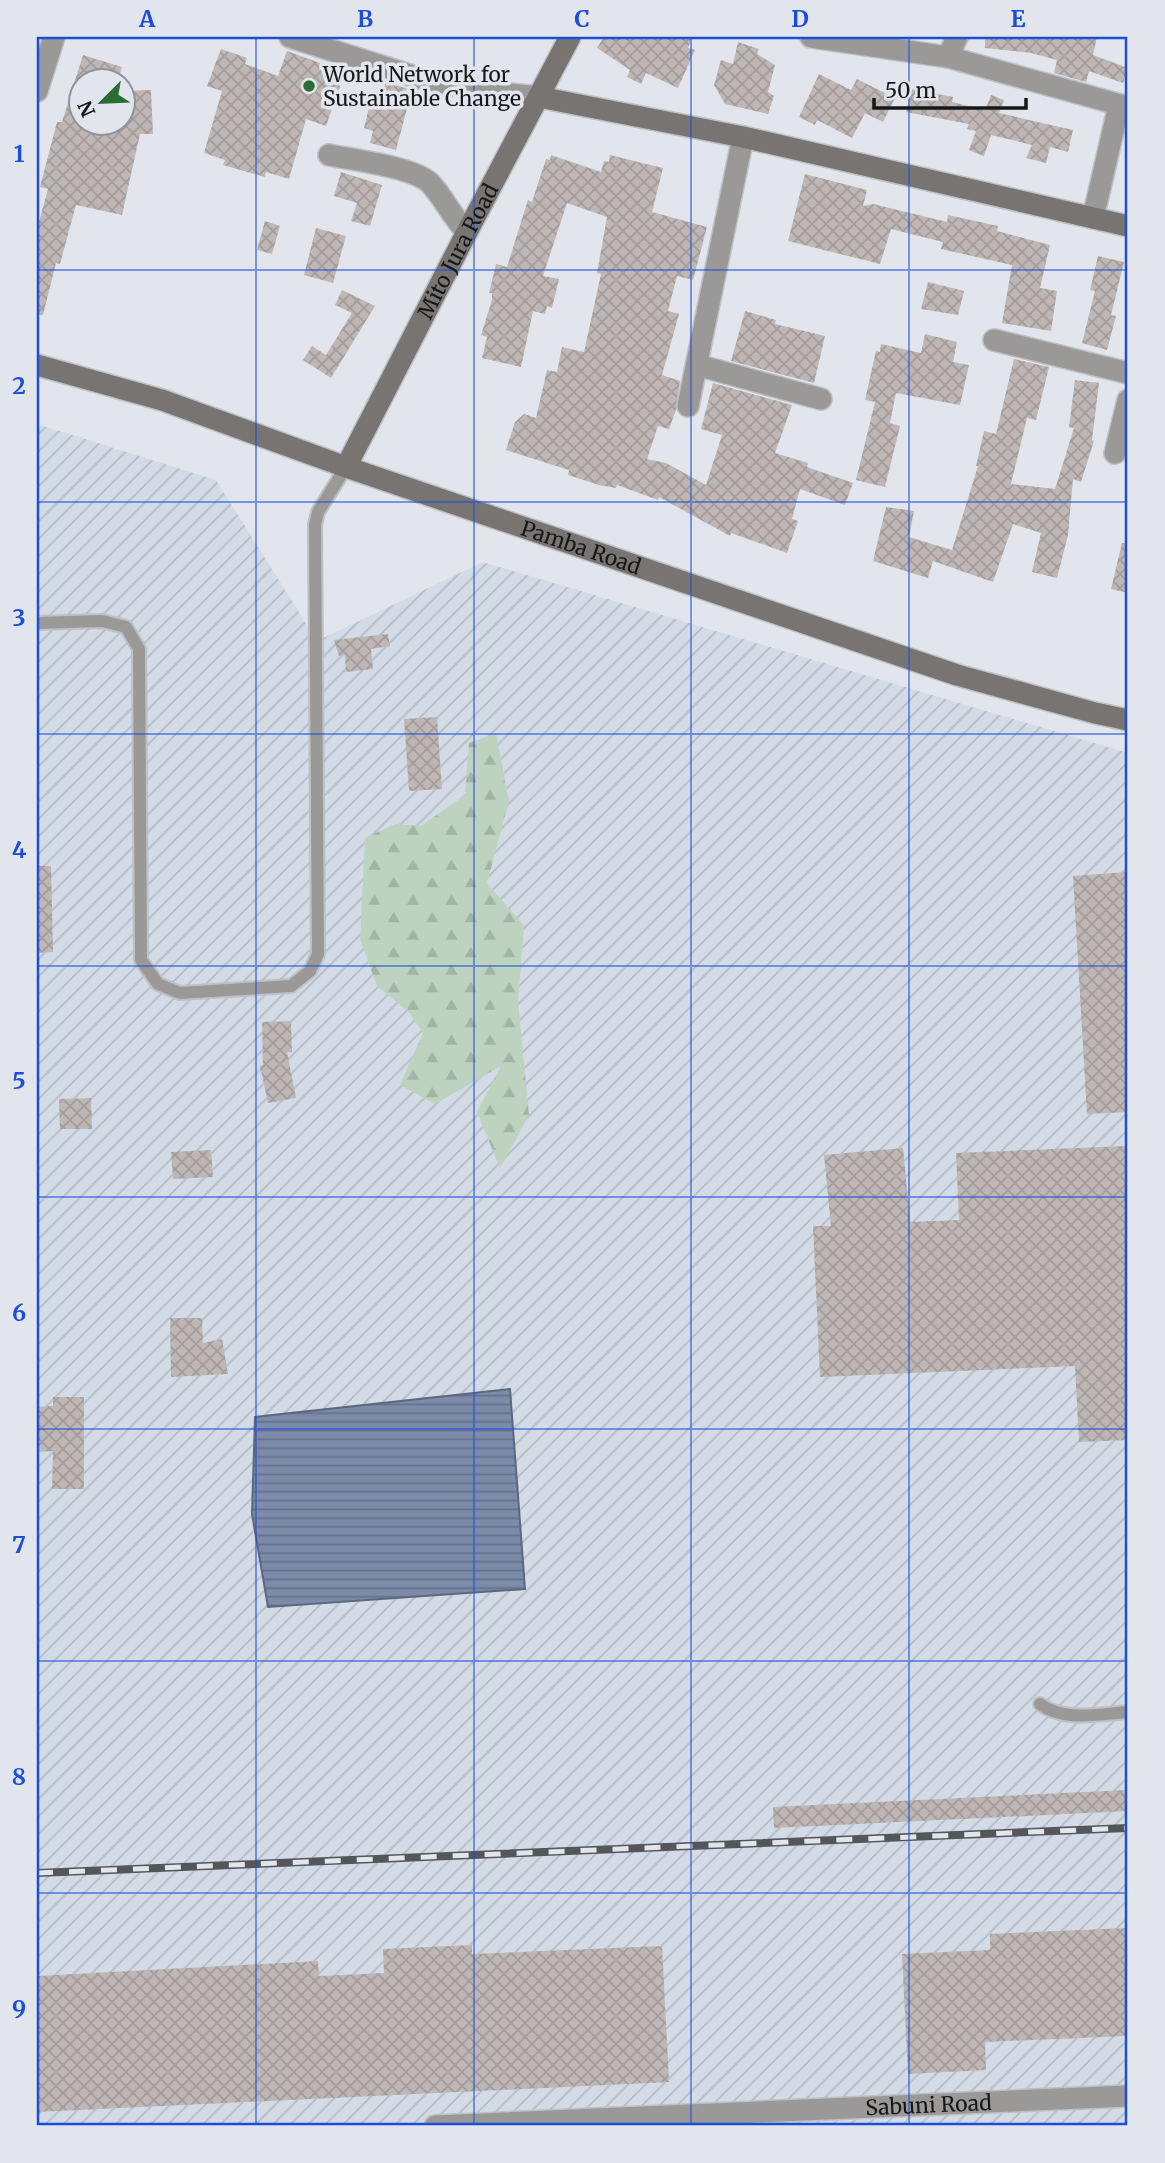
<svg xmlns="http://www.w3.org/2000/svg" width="1165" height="2163" font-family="Merriweather,serif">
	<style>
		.industrial { fill: url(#industrial-furrows) }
		.forest { fill: url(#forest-firs) }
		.water { fill: url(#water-rules); stroke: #5c687e; stroke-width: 2 }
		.building { fill: url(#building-cross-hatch) }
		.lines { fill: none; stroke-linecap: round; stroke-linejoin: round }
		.lane-casing { stroke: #bdc1c6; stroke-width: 16 }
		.street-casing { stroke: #bdc1c6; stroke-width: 24 }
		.secondary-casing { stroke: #bdc1c6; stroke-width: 24 }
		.lane { stroke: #9b9997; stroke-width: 12 }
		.street { stroke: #9b9997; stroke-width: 21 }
		.secondary { stroke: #777471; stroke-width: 21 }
		.rail-casing { stroke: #54565a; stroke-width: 8 }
		.rail { stroke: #e2e6ec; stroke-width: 5; stroke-dasharray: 16; stroke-linecap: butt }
		.grid { fill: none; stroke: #1d4ed8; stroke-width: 2; stroke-opacity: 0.55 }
		.poi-dot { fill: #2b6c36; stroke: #e2e6ec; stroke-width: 2.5 }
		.labels { text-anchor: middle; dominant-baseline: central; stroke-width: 7; stroke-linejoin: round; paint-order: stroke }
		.poi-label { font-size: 21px; fill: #151719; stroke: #e2e6ec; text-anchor: start }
		.street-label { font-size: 21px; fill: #151719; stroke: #e2e6ec }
		.neatline { fill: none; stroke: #1d4ed8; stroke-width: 2.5 }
		.grid-label { font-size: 23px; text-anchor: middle; font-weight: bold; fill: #1d4ed8 }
	</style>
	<defs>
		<pattern id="industrial-furrows" width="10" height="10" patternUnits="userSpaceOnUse" patternTransform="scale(1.75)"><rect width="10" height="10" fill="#d2dbe6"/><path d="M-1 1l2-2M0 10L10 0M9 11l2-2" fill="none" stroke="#b3bbc5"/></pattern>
		<pattern id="forest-firs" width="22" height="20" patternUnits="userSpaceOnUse" patternTransform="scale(1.75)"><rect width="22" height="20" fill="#bdd3c0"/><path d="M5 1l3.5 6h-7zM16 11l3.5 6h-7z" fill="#a2b4a4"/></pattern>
		<pattern id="water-rules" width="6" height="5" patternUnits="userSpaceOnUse" patternTransform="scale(1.75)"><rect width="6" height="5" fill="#7b8ba9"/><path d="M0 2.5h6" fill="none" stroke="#647189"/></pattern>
		<pattern id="building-cross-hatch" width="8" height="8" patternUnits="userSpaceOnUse" patternTransform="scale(1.75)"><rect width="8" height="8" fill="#beb7b5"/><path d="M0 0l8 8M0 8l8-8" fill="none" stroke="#a29d9b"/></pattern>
	</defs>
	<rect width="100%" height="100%" fill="#e2e6ec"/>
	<polygon class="industrial" points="37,424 216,480 317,641 483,562 1128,753 1128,2126 37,2126"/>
	<polygon class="forest" points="496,733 509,801 487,883 524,926 518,1001 529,1115 500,1168 477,1112 501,1066 435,1104 400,1085 423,1033 409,1012 377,986 360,939 365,838 395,824 421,826 465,795 469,743"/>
	<polygon class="water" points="510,1389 525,1589 268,1607 252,1514 255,1417"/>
	<g class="building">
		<polygon points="604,37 692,37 688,48 695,50 678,88 646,73 641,84 627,77 630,70 597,48"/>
		<polygon points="985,37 1097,37 1093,55 1128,68 1123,83 1089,71 1086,82 1054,73 1057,60 1031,53 985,48"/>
		<polygon points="738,42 759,49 757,54 775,65 768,92 774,96 768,114 725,104 714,85 721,60 733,64"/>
		<polygon points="221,49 247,58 245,64 278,76 287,51 345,72 326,126 306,119 289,179 266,172 265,177 223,165 225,160 204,153 222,91 207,86"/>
		<polygon points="83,55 122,67 118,80 80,80 80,122 122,122 122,91 151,90 153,134 140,134 122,215 76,205 60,264 56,263 43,315 37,315 37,229 48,189 40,187 57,122 62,122"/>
		<polygon points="819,74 851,90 857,79 895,98 883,122 865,113 852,138 817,120 815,125 799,117"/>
		<polygon points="385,82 412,90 396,150 370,143 373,131 364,128 373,91 383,93"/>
		<polygon points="911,89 953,97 952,102 985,110 991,95 1004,100 999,113 1073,130 1068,152 1050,147 1046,163 1026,158 1032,145 991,135 984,156 969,150 976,131 967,129 969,124 906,112"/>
		<polygon points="551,155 601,172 604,161 609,162 610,155 663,168 652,212 707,227 693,280 677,276 668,311 679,314 662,375 680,381 676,410 669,429 658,426 647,459 666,463 706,485 722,435 701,429 713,383 792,405 775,453 808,463 807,467 853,483 845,505 800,489 792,519 798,521 787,553 731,533 730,536 659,497 658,500 617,485 616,488 599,485 568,475 569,470 506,450 515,422 524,414 536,418 547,370 557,372 562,347 584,352 601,274 597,273 607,217 567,203 543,276 559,279 552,308 547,306 545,314 533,311 521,367 482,358 487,337 481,335 492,300 492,293 489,293 496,264 507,267 528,200 532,202 546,159 550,160"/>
		<polygon points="341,172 382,185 370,226 351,221 357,203 334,196"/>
		<polygon points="805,174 867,190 863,206 873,204 947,222 948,215 998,226 997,231 1050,245 1040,288 1057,291 1051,331 1002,323 1012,265 941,249 943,242 891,229 880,264 788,241"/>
		<polygon points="265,221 280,226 272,254 257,250"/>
		<polygon points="316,228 346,236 333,283 304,275"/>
		<polygon points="1098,256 1124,262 1111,315 1116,316 1107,350 1082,343 1095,291 1090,290"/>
		<polygon points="928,282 964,291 958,315 921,309"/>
		<polygon points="342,290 375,306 331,378 303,360 312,346 326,355 352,313 335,305"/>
		<polygon points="745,311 776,320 775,324 825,336 814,383 731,361"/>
		<polygon points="925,334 957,342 953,362 969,365 960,405 896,393 890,423 900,426 885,487 856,480 875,402 865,400 876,351 880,352 881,344 921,353"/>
		<polygon points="1014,359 1049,367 1036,420 1027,418 1011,484 1055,489 1074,428 1069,427 1075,380 1099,383 1092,440 1094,441 1081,482 1073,479 1068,535 1057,578 1032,572 1041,533 1013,524 993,582 933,561 928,578 873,561 886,507 914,511 909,537 952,550 978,466 976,466 984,431 996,434"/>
		<polygon points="1122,543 1128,543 1128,593 1111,589"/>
		<polygon points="388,634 390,646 371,649 373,669 346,672 345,655 339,656 334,640"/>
		<polygon points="437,717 442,789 409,791 404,719"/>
		<polygon points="37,866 51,866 53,952 37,953"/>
		<polygon points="1128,872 1128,1112 1087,1114 1073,876"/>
		<polygon points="291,1021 292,1052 287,1052 296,1098 268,1103 260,1066 263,1065 262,1022"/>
		<polygon points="91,1098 92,1129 60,1129 59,1099"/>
		<polygon points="1128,1146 1128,1440 1079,1442 1075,1366 820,1377 813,1226 831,1226 824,1155 903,1148 910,1222 959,1220 956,1153"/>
		<polygon points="211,1150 213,1177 173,1179 171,1152"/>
		<polygon points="170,1318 202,1318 203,1343 222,1339 228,1374 171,1377"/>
		<polygon points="53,1397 84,1397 84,1489 52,1489 53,1451 37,1452 37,1407 53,1406"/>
		<polygon points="1128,1790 1128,1811 774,1828 773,1807"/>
		<polygon points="1128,1928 1128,2036 985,2042 986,2070 908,2074 902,1954 990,1950 990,1934"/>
		<polygon points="472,1945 472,1954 662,1946 669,2082 37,2112 37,1976 318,1961 319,1976 384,1973 383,1949"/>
	</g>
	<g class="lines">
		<defs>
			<g id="lane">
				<polyline points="37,623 102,621 126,627 139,649 141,960 158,984 180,993 291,986 310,971 318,954 315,525 318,512 346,467"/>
				<path d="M1040,1704C1063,1722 1100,1714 1128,1712"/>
			</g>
			<g id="street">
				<polyline points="290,37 419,78 490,92 539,97"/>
				<polyline points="811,37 948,57 1128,107"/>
				<polyline points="948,57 957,37"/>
				<polyline points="37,91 54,37"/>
				<path d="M329,155C354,160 413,167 430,183C444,198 452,217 467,232"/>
				<polyline points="1093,218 1119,105"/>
				<polyline points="994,340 1128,373"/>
				<polyline points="697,365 821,399"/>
				<polyline points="688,406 743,137"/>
				<polyline points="1115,453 1128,400"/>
				<path id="s1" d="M435,2126L1128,2096"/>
			</g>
			<g id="secondary">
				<polyline points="539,97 743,137 1128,226"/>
				<path id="s2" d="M37,365L162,400L346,467L957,675L1095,713L1128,720"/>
				<path id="s3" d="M346,467L467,232L570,37"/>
			</g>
		</defs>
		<use href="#lane" class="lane-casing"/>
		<use href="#street" class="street-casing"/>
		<use href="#secondary" class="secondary-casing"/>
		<use href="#lane" class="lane"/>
		<use href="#street" class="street"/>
		<use href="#secondary" class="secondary"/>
		<defs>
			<polyline id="rail" points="37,1873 1128,1828"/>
		</defs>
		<use href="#rail" class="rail-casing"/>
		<use href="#rail" class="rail"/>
	</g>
	<path class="grid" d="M256,37V2126M474,37V2126M691,37V2126M909,37V2126M37,270H1128M37,502H1128M37,734H1128M37,966H1128M37,1197H1128M37,1429H1128M37,1661H1128M37,1893H1128"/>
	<circle class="poi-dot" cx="309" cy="86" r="7"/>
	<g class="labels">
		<g class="poi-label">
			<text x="323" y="74">World Network for<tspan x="323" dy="24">Sustainable Change</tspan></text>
		</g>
		<g class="street-label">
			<text stroke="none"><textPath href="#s3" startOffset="243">Mito Jura Road</textPath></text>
			<text stroke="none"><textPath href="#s2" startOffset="574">Pamba Road</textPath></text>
			<text stroke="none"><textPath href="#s1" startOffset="494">Sabuni Road</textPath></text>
		</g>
	</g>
	<rect width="1165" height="2163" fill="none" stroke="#e2e6ec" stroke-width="77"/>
	<g transform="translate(102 102) rotate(246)"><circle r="33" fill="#e2e6ec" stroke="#909398" stroke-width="2"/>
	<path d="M0-5L12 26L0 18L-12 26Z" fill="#2b6c36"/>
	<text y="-10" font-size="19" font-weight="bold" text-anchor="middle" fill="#151719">N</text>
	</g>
	<path d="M874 98v10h152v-10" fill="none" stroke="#151719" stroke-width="3.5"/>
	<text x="885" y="98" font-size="21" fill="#151719" stroke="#e2e6ec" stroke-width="5" paint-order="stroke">50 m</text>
	<rect x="38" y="38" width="1088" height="2086" class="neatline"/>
	<g class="grid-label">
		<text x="147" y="27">A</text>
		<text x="365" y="27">B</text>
		<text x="582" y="27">C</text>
		<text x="800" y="27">D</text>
		<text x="1018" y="27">E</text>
		<text x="19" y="162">1</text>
		<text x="19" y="394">2</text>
		<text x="19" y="626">3</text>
		<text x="19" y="858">4</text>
		<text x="19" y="1089">5</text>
		<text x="19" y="1321">6</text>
		<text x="19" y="1553">7</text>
		<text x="19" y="1785">8</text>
		<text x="19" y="2017">9</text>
	</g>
</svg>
